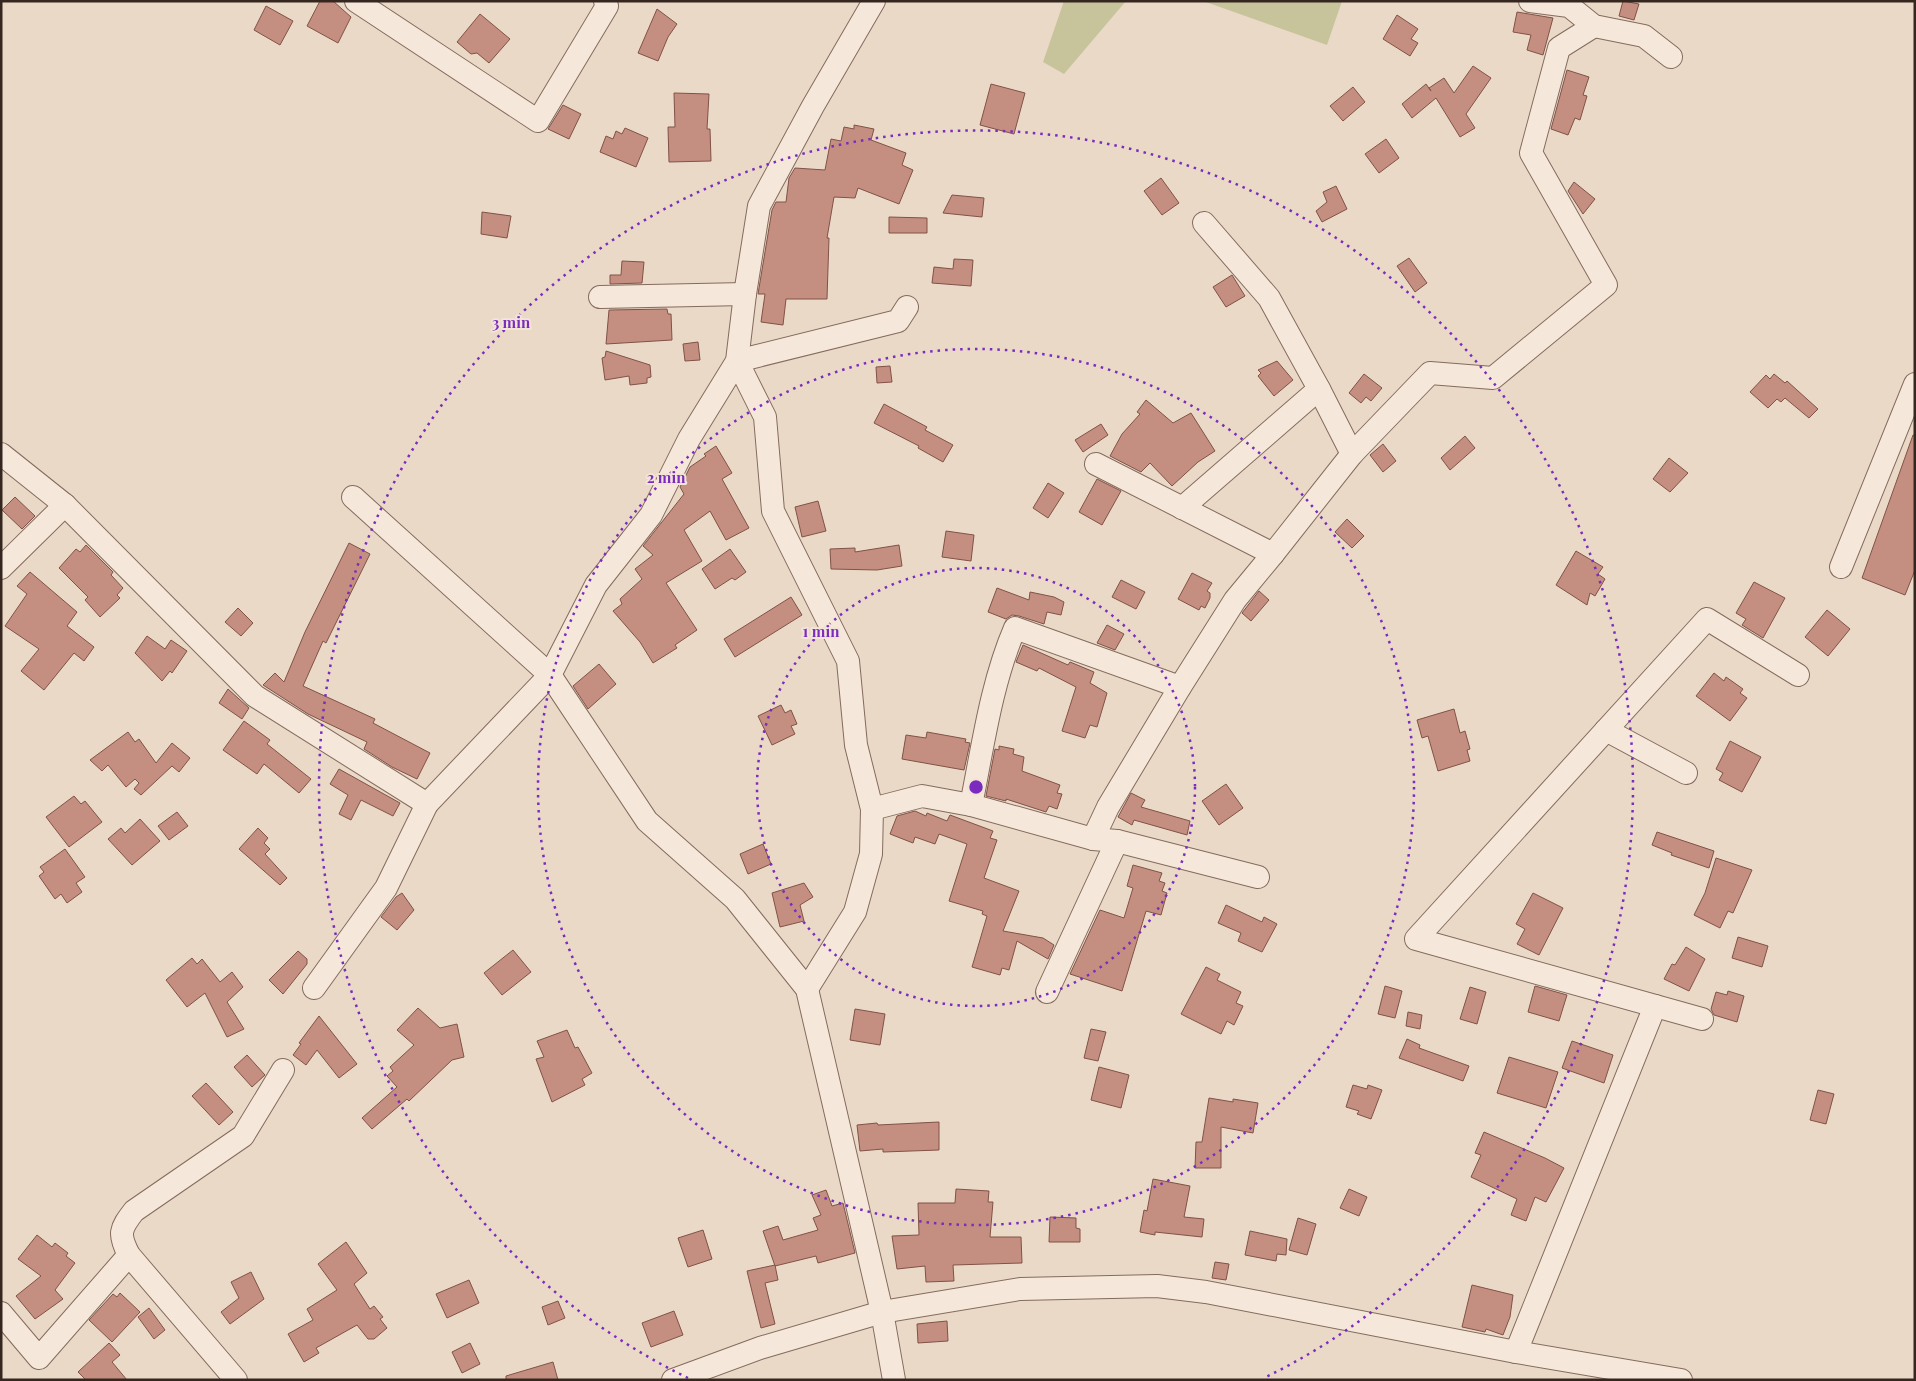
<svg xmlns="http://www.w3.org/2000/svg" width="1916" height="1381" font-family="'Playfair Display',serif">
	<style>
		.green { fill: #c7c49c }
		.building { fill: #c48f81; stroke: #815247 }
		.lines { fill: none; stroke-linecap: round; stroke-linejoin: round }
		.minor-casing { stroke: #846b5e; stroke-width: 24 }
		.minor { stroke: #f5e8da; stroke-width: 22 }
		.ring { fill: none; stroke: #7b2cbf; stroke-width: 2.5; stroke-dasharray: 2.5 5 }
		.centre { fill: #7b2cbf; stroke: #f2e4d6; stroke-width: 2.5 }
		.ring-label { font-size: 15px; text-anchor: middle; font-weight: bold; fill: #7b2cbf; stroke: #f2e4d6; stroke-width: 4; stroke-linejoin: round; paint-order: stroke }
	</style>
	<rect width="100%" height="100%" fill="#ead9c7"/>
	<g class="green">
		<polygon points="1064,1 1126,1 1064,74 1043,62"/>
		<polygon points="1203,1 1342,1 1327,45"/>
	</g>
	<g class="building">
		<polygon points="320,1 333,1 351,17 338,43 307,26"/>
		<polygon points="1623,1 1639,4 1634,20 1619,16"/>
		<polygon points="266,6 293,21 280,45 254,30"/>
		<polygon points="657,9 677,24 668,37 658,61 638,53"/>
		<polygon points="1517,12 1553,18 1543,55 1527,50 1531,35 1513,32"/>
		<polygon points="480,14 510,39 489,63 477,53 471,54 457,42"/>
		<polygon points="1397,15 1418,29 1411,39 1418,43 1410,56 1383,39"/>
		<polygon points="1473,66 1491,78 1466,114 1475,128 1460,137 1436,98 1412,118 1402,104 1426,84 1431,91 1429,88 1444,78 1454,93"/>
		<polygon points="1567,70 1589,77 1583,95 1587,96 1580,120 1575,118 1568,135 1551,129"/>
		<polygon points="991,84 1025,93 1014,134 980,125"/>
		<polygon points="1353,87 1365,102 1343,121 1330,106"/>
		<polygon points="674,93 709,94 707,129 710,129 711,161 669,162 668,127 675,127"/>
		<polygon points="563,105 581,114 569,139 548,129"/>
		<polygon points="854,125 874,129 871,140 906,153 902,165 913,170 899,204 858,188 855,198 834,197 827,238 829,238 827,299 786,299 783,325 761,322 765,294 758,294 772,210 776,202 786,202 789,178 795,168 825,170 831,139 841,141 844,127 854,129"/>
		<polygon points="625,128 648,138 636,167 600,152 606,136 613,139 616,131 622,134"/>
		<polygon points="1386,139 1399,158 1379,173 1365,154"/>
		<polygon points="1161,178 1179,203 1162,215 1144,191"/>
		<polygon points="1574,182 1595,199 1583,214 1568,191"/>
		<polygon points="1336,186 1347,209 1322,222 1316,211 1327,202 1323,192"/>
		<polygon points="952,195 984,198 982,217 943,213"/>
		<polygon points="482,212 511,216 507,238 481,234"/>
		<polygon points="889,217 927,218 927,233 889,233"/>
		<polygon points="1409,258 1427,283 1415,292 1397,266"/>
		<polygon points="954,259 973,260 971,286 932,283 934,267 953,269"/>
		<polygon points="622,261 644,262 642,283 610,284 610,275 621,275"/>
		<polygon points="1232,275 1245,296 1226,307 1213,287"/>
		<polygon points="667,309 668,314 671,314 672,340 606,344 609,310"/>
		<polygon points="698,342 700,360 685,361 683,344"/>
		<polygon points="606,351 650,365 651,377 647,378 647,383 630,385 629,376 605,380 602,358 605,357"/>
		<polygon points="1277,361 1293,380 1274,396 1258,376 1261,373 1258,370"/>
		<polygon points="890,366 892,382 877,383 876,367"/>
		<polygon points="1364,374 1382,388 1371,401 1366,397 1361,403 1349,393"/>
		<polygon points="1774,374 1785,383 1787,381 1818,409 1809,418 1785,398 1781,402 1777,399 1768,408 1750,392 1766,375 1770,379"/>
		<polygon points="1146,400 1173,423 1191,413 1215,451 1198,462 1172,486 1150,463 1141,472 1110,456 1122,434 1140,414 1137,412"/>
		<polygon points="884,404 927,427 925,430 953,445 943,462 918,448 919,446 874,423"/>
		<polygon points="1101,424 1108,435 1083,452 1075,440"/>
		<polygon points="1913,435 1915,435 1915,570 1905,595 1862,578"/>
		<polygon points="1465,436 1475,448 1450,470 1441,458"/>
		<polygon points="1383,444 1396,461 1383,472 1370,455"/>
		<polygon points="716,446 732,473 722,479 749,528 726,540 710,511 684,530 702,561 666,583 697,630 675,645 677,648 653,663 640,642 613,611 622,604 620,599 642,579 635,569 653,555 643,546 684,494 680,487 690,467 706,456 704,454"/>
		<polygon points="1669,458 1688,473 1670,492 1653,479"/>
		<polygon points="1097,479 1121,491 1102,525 1079,512"/>
		<polygon points="1048,483 1064,493 1048,518 1033,508"/>
		<polygon points="15,497 35,516 22,529 2,510"/>
		<polygon points="818,501 826,531 802,537 795,507"/>
		<polygon points="1347,519 1364,536 1352,548 1335,532"/>
		<polygon points="946,531 974,535 971,561 942,557"/>
		<polygon points="349,543 370,554 326,643 323,641 303,686 375,719 373,723 430,753 417,779 392,767 364,749 367,742 308,714 263,685 275,673 284,682 305,632"/>
		<polygon points="86,545 113,572 111,575 123,588 117,595 120,598 100,617 85,600 88,597 59,568 76,549 80,552"/>
		<polygon points="899,545 902,566 877,570 831,569 830,549 855,548 855,552"/>
		<polygon points="730,549 746,572 735,580 732,578 715,589 702,569"/>
		<polygon points="1576,551 1603,567 1598,574 1605,579 1595,596 1590,593 1587,605 1556,585"/>
		<polygon points="30,572 77,612 67,626 94,647 84,661 74,653 44,690 21,671 39,649 5,626 27,594 17,586"/>
		<polygon points="1192,573 1212,583 1207,591 1210,593 1210,598 1205,608 1201,606 1199,610 1178,599"/>
		<polygon points="1121,580 1145,592 1136,609 1112,597"/>
		<polygon points="1754,582 1785,598 1763,638 1742,625 1746,619 1736,613"/>
		<polygon points="997,588 1029,600 1030,592 1054,597 1064,602 1061,615 1047,612 1044,624 1019,616 1012,615 1006,619 988,612"/>
		<polygon points="1259,591 1269,600 1251,621 1242,613"/>
		<polygon points="791,597 802,615 735,657 724,639"/>
		<polygon points="238,608 253,623 241,636 225,622"/>
		<polygon points="1827,610 1850,629 1828,656 1805,637"/>
		<polygon points="1107,625 1124,634 1115,650 1097,643"/>
		<polygon points="147,636 165,649 171,640 187,651 172,673 170,671 162,681 135,653"/>
		<polygon points="1023,645 1068,665 1070,662 1094,672 1090,683 1107,693 1097,727 1090,725 1085,738 1062,731 1076,687 1039,668 1037,671 1016,662"/>
		<polygon points="599,664 616,684 588,709 573,686"/>
		<polygon points="1714,673 1724,681 1726,677 1743,689 1740,693 1747,698 1730,721 1696,696"/>
		<polygon points="228,689 249,708 242,719 219,703"/>
		<polygon points="781,705 785,713 791,710 797,724 791,726 795,734 772,745 758,716"/>
		<polygon points="1454,709 1460,733 1465,731 1470,749 1467,750 1470,761 1438,771 1428,736 1422,738 1417,720"/>
		<polygon points="244,721 270,740 267,744 311,779 299,793 264,764 257,774 223,750"/>
		<polygon points="128,732 135,742 139,739 156,763 172,743 190,758 179,772 172,766 141,795 134,789 139,783 135,779 126,787 108,765 102,771 90,760"/>
		<polygon points="927,732 966,739 965,742 970,743 964,770 902,759 906,735 926,738"/>
		<polygon points="1730,741 1761,757 1742,792 1719,780 1723,773 1716,769"/>
		<polygon points="999,746 1014,749 1013,754 1024,757 1022,771 1060,785 1057,793 1062,794 1057,809 1049,806 1046,812 1006,799 1006,801 986,796 995,749 999,750"/>
		<polygon points="339,769 400,803 393,816 361,800 351,820 339,814 348,795 330,784"/>
		<polygon points="1226,784 1243,808 1219,825 1202,801"/>
		<polygon points="1131,793 1145,800 1141,807 1190,821 1187,835 1134,820 1132,825 1118,817"/>
		<polygon points="74,796 81,804 85,801 102,822 69,847 46,817"/>
		<polygon points="915,811 926,816 927,813 947,821 950,815 993,831 990,838 997,840 984,878 1019,891 1003,931 1043,938 1054,945 1048,959 1017,941 1009,970 1002,968 1000,975 972,967 987,916 982,914 983,911 949,901 967,844 939,834 935,844 915,837 913,843 890,834 897,816"/>
		<polygon points="177,812 188,826 169,840 158,826"/>
		<polygon points="140,819 160,841 132,865 108,839 121,828 125,833"/>
		<polygon points="258,828 268,838 264,843 270,849 265,854 287,878 280,885 239,849"/>
		<polygon points="1657,832 1714,851 1709,868 1671,855 1672,853 1652,845"/>
		<polygon points="763,844 771,864 748,874 740,854"/>
		<polygon points="65,849 85,877 76,883 82,892 67,903 61,894 55,899 39,876 44,872 40,867"/>
		<polygon points="1716,858 1752,870 1733,913 1728,911 1720,928 1694,915 1705,893"/>
		<polygon points="1133,865 1162,873 1159,881 1165,883 1162,891 1167,893 1161,915 1146,911 1122,991 1070,974 1100,910 1124,918 1133,888 1127,886"/>
		<polygon points="804,883 813,897 800,905 804,921 780,927 772,893"/>
		<polygon points="402,893 414,910 397,930 381,917 396,897"/>
		<polygon points="1533,893 1563,908 1539,955 1517,944 1525,929 1516,924"/>
		<polygon points="1226,905 1262,922 1264,917 1277,924 1262,952 1238,941 1241,933 1218,923"/>
		<polygon points="1738,937 1768,946 1762,967 1732,958"/>
		<polygon points="1686,947 1705,959 1689,991 1664,979 1672,964 1675,965"/>
		<polygon points="513,950 531,972 502,995 484,973"/>
		<polygon points="298,951 307,959 307,964 283,994 269,980"/>
		<polygon points="192,958 197,964 202,959 220,982 232,972 243,987 227,1002 244,1029 227,1037 205,993 187,1007 166,980"/>
		<polygon points="1206,967 1220,974 1217,980 1241,992 1236,1003 1243,1006 1234,1025 1227,1021 1221,1034 1181,1014"/>
		<polygon points="1385,986 1402,991 1395,1018 1378,1014"/>
		<polygon points="1535,986 1567,995 1559,1021 1528,1012"/>
		<polygon points="1470,987 1486,992 1477,1024 1460,1019"/>
		<polygon points="1728,991 1744,996 1737,1022 1714,1015 1711,1009 1716,992 1727,995"/>
		<polygon points="418,1008 440,1028 457,1024 464,1057 452,1060 409,1101 407,1099 372,1129 362,1118 397,1087 387,1076 393,1071 390,1067 414,1045 397,1030"/>
		<polygon points="855,1009 885,1014 880,1045 850,1040"/>
		<polygon points="1408,1012 1422,1015 1420,1029 1406,1026"/>
		<polygon points="319,1016 357,1064 339,1078 317,1050 306,1065 293,1055 301,1044 299,1043"/>
		<polygon points="1091,1029 1106,1032 1098,1061 1084,1058"/>
		<polygon points="567,1030 575,1048 578,1047 592,1073 582,1079 585,1085 552,1102 536,1059 544,1057 537,1041"/>
		<polygon points="1407,1039 1420,1045 1419,1048 1469,1066 1463,1081 1399,1058"/>
		<polygon points="1572,1041 1613,1055 1604,1083 1562,1068"/>
		<polygon points="247,1055 265,1075 252,1087 234,1067"/>
		<polygon points="1509,1057 1558,1072 1546,1108 1497,1093"/>
		<polygon points="1099,1067 1129,1075 1121,1108 1091,1100"/>
		<polygon points="206,1083 233,1112 219,1125 192,1096"/>
		<polygon points="1353,1085 1367,1089 1368,1085 1382,1090 1371,1119 1357,1114 1359,1111 1346,1107"/>
		<polygon points="1818,1090 1834,1094 1826,1124 1810,1120"/>
		<polygon points="1209,1098 1233,1102 1233,1099 1258,1103 1253,1133 1221,1127 1221,1168 1195,1168 1196,1142 1202,1142"/>
		<polygon points="939,1122 939,1150 883,1152 883,1149 860,1151 857,1125 877,1123 878,1125"/>
		<polygon points="1484,1132 1545,1158 1564,1168 1546,1202 1535,1197 1526,1221 1511,1215 1517,1199 1471,1177 1481,1155 1475,1153"/>
		<polygon points="1153,1179 1190,1186 1184,1217 1204,1219 1202,1237 1155,1232 1155,1235 1140,1232 1144,1210 1147,1211"/>
		<polygon points="956,1189 989,1191 988,1202 993,1202 990,1237 1021,1237 1022,1263 953,1265 954,1281 926,1282 925,1266 897,1269 892,1236 919,1235 918,1203 955,1203"/>
		<polygon points="1349,1189 1367,1197 1359,1216 1340,1208"/>
		<polygon points="826,1190 832,1206 843,1203 855,1253 818,1263 816,1256 775,1266 763,1231 778,1226 783,1240 818,1230 813,1218 821,1215 812,1195"/>
		<polygon points="1050,1217 1076,1218 1076,1228 1080,1229 1080,1242 1049,1242"/>
		<polygon points="1298,1218 1316,1224 1307,1255 1289,1250"/>
		<polygon points="703,1230 712,1259 688,1267 678,1238"/>
		<polygon points="1250,1231 1287,1239 1286,1255 1277,1254 1276,1261 1245,1255"/>
		<polygon points="37,1235 52,1247 55,1243 68,1253 66,1256 75,1263 55,1290 63,1299 35,1319 16,1296 41,1276 18,1259"/>
		<polygon points="346,1242 367,1273 354,1284 370,1309 374,1306 383,1317 380,1319 387,1328 374,1339 368,1339 357,1325 316,1348 319,1353 304,1362 288,1334 313,1320 307,1309 337,1290 318,1264"/>
		<polygon points="1215,1262 1229,1264 1226,1280 1212,1278"/>
		<polygon points="775,1265 778,1280 765,1283 775,1324 761,1328 747,1271"/>
		<polygon points="251,1272 264,1299 230,1324 221,1312 239,1298 231,1282"/>
		<polygon points="469,1280 479,1303 447,1318 436,1294"/>
		<polygon points="1472,1285 1513,1295 1510,1317 1503,1335 1486,1329 1485,1332 1462,1327"/>
		<polygon points="120,1293 140,1312 112,1342 89,1320 113,1294 117,1297"/>
		<polygon points="558,1301 565,1318 548,1325 542,1307"/>
		<polygon points="149,1308 165,1330 154,1339 138,1317"/>
		<polygon points="674,1311 683,1335 651,1347 642,1323"/>
		<polygon points="947,1321 948,1341 918,1343 917,1324"/>
		<polygon points="109,1343 120,1355 112,1362 127,1380 86,1380 78,1372"/>
		<polygon points="470,1343 480,1364 462,1373 452,1352"/>
		<polygon points="553,1362 558,1380 506,1380 506,1376"/>
	</g>
	<g class="lines">
		<defs>
			<g id="minor">
				<polyline points="356,1 538,121 607,6 605,1"/>
				<polyline points="1530,1 1569,6 1594,26 1644,36 1671,57"/>
				<polyline points="1204,223 1269,298 1319,389 1352,454"/>
				<polyline points="600,297 745,294"/>
				<polyline points="1,454 65,505 255,696 427,804"/>
				<polyline points="1096,464 1273,554"/>
				<polyline points="353,497 550,675 647,821 735,899 807,989 882,1312 894,1380"/>
				<polyline points="1182,508 1319,389"/>
				<polyline points="1841,567 1915,384"/>
				<polyline points="1,568 65,505"/>
				<polyline points="1606,730 1686,773"/>
				<path d="M971,805C983,746 991,684 1015,628L1180,687"/>
				<polyline points="872,809 922,796 971,805 1093,839 1117,841 1258,877"/>
				<polyline points="1093,839 1108,807 1180,687 1235,600 1273,554 1352,454 1430,373 1493,378 1606,285 1531,153 1559,48 1594,26"/>
				<polyline points="314,988 386,888 427,804 550,675 596,585 651,515 689,439 737,361 745,294 759,206 813,106 874,1"/>
				<polyline points="807,989 855,912 871,854 872,809 856,745 848,661 773,511 765,417 737,361 898,321 907,307"/>
				<polyline points="1047,992 1117,841"/>
				<polyline points="1702,1019 1416,939 1707,619 1798,675"/>
				<polyline points="1,1313 39,1358 129,1255"/>
				<polyline points="1516,1352 1655,1006"/>
				<path d="M236,1380L129,1255C118,1234 120,1229 134,1211L243,1136L283,1070"/>
				<polyline points="673,1380 760,1348 882,1312 1020,1289 1157,1286 1206,1292 1516,1352 1681,1380"/>
			</g>
		</defs>
		<use href="#minor" class="minor-casing"/>
		<use href="#minor" class="minor"/>
	</g>
	<g class="ring">
		<circle cx="976" cy="787" r="219"/>
		<circle cx="976" cy="787" r="438"/>
		<path d="M688 1378A657 657 0 1 1 1264 1378"/>
	</g>
	<circle cx="976" cy="787" r="8" class="centre"/>
	<g class="ring-label">
		<text x="511" y="328">3 min</text>
		<text x="666" y="483">2 min</text>
		<text x="821" y="637">1 min</text>
	</g>
	<rect width="1916" height="1381" fill="none" stroke="#362620" stroke-width="5"/>
</svg>
